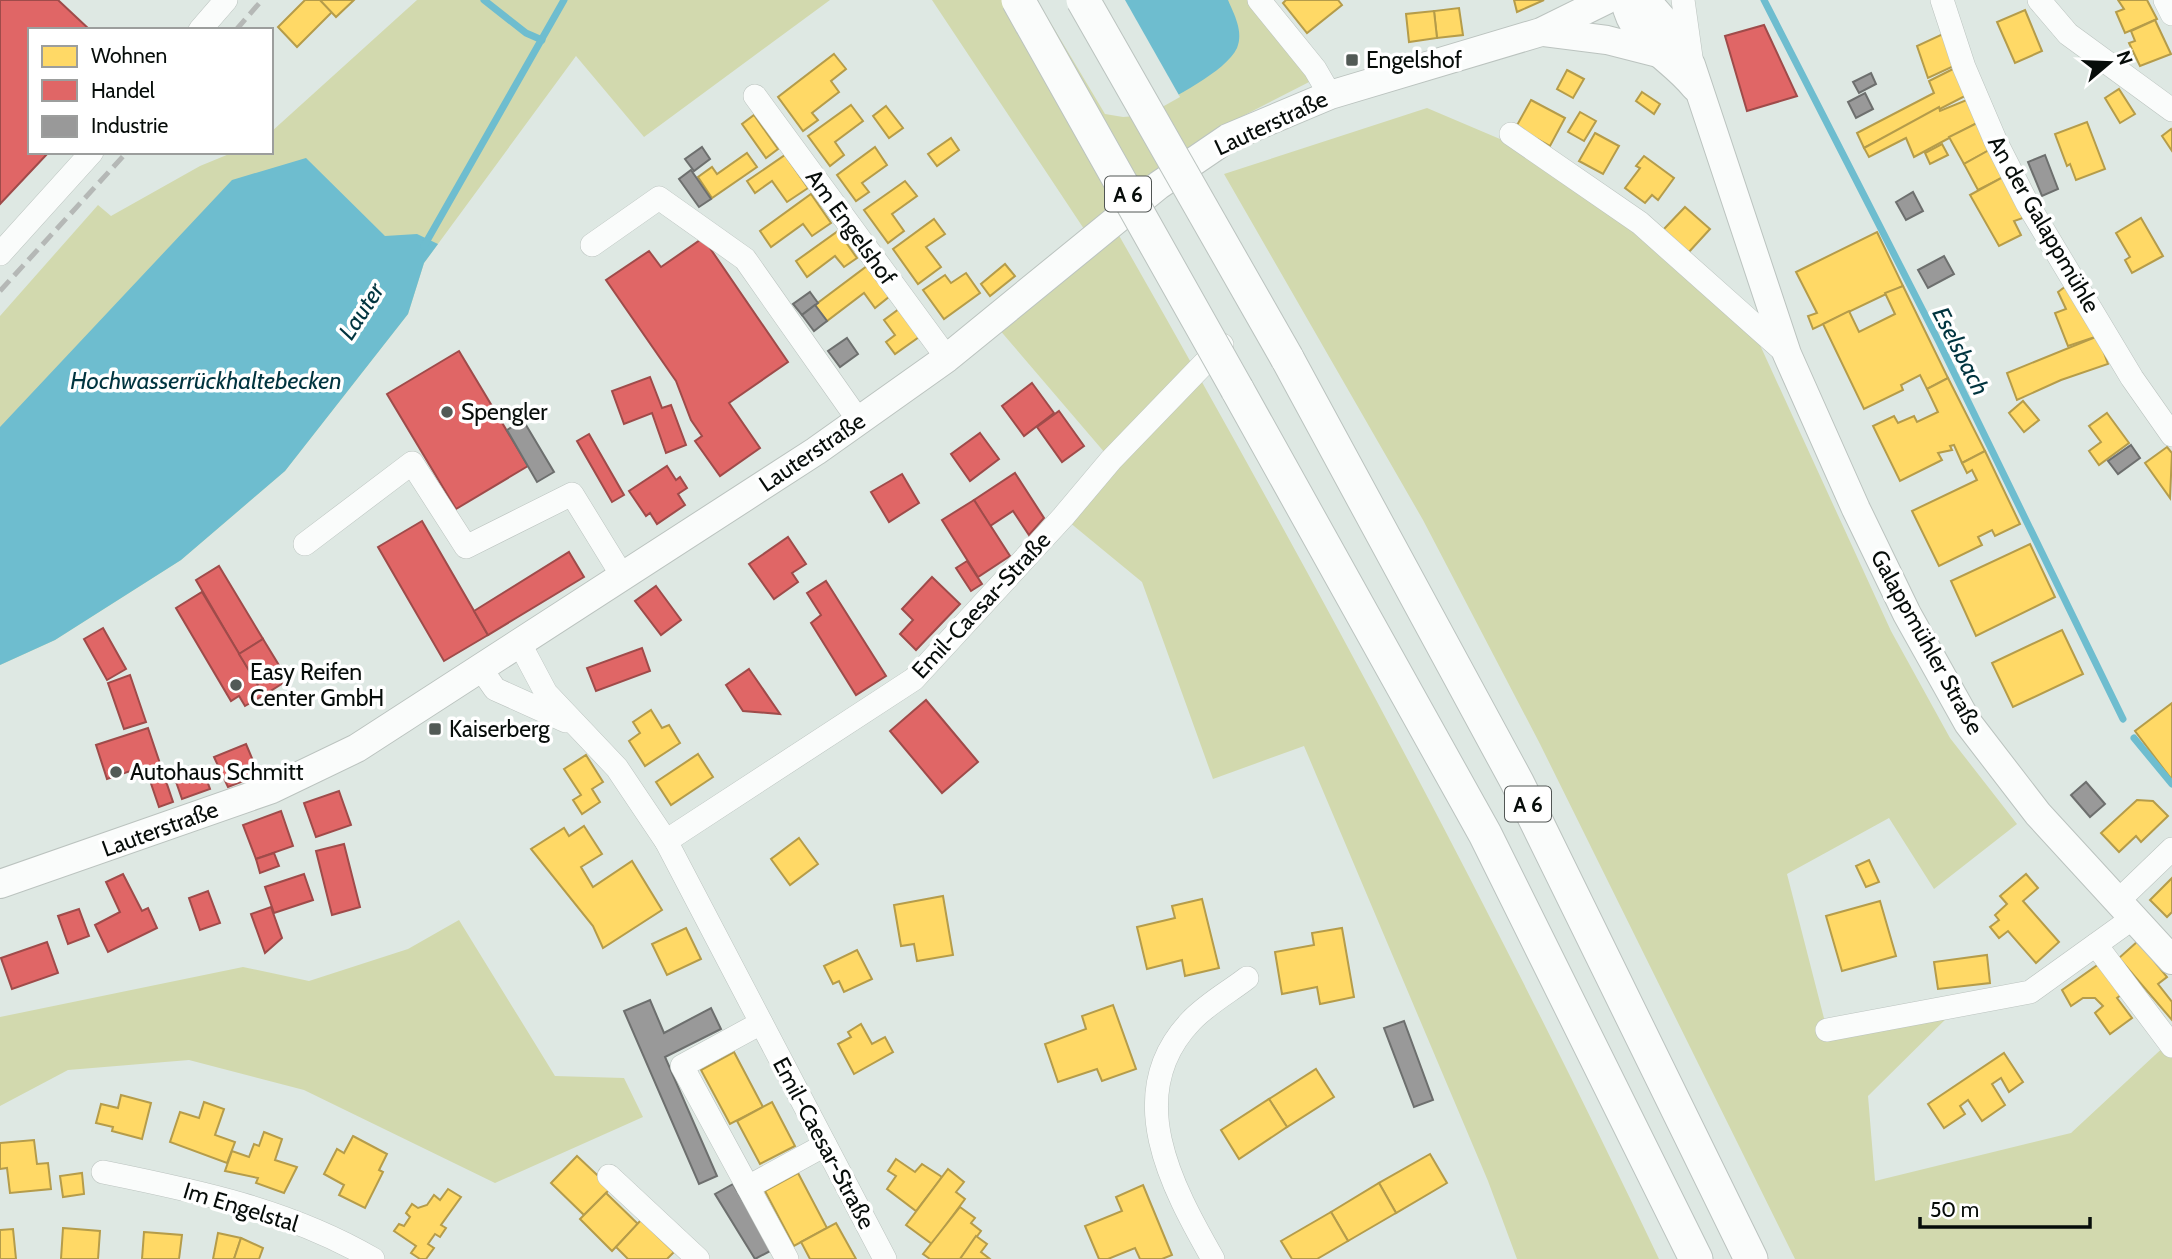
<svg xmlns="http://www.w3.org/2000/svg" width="2172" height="1259" font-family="Cabin,sans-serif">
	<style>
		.green { fill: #d2d9ae }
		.water { fill: #6ebdcf }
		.pier { fill: #dee8e3 }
		.homes { fill: #ffd966; stroke: #b59c4a; stroke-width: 2 }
		.shops { fill: #e06666; stroke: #9f4b4a; stroke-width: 2 }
		.industry { fill: #999; stroke: #6d6f6e; stroke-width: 2 }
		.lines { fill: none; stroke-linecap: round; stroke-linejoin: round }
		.stream { stroke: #6ebdcf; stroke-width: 7 }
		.minor-casing { stroke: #bbc3bf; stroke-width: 24 }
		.major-casing { stroke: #bbc3bf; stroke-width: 30 }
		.highway-casing { stroke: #bbc3bf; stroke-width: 35 }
		.minor { stroke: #fafcfb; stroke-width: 23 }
		.major { stroke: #fafcfb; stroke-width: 28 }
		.highway { stroke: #fafcfb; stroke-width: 33 }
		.rail { stroke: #b5b8b6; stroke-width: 5; stroke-dasharray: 14 7; stroke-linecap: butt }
		.highway-bridge-casing { stroke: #bbc3bf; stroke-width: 35; stroke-linecap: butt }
		.highway-bridge { stroke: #fafcfb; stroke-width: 33 }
		.poi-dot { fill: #525a56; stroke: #fff; stroke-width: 2.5 }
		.labels { text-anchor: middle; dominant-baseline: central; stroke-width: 7; stroke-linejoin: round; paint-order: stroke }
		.shield { fill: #fff; stroke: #515654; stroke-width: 2 }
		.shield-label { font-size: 21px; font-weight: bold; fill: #070d0a }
		.poi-label { font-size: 23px; fill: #070d0a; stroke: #fff; text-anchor: start }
		.street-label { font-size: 23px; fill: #070d0a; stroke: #fff }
		.water-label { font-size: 24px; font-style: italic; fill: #00343f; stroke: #fff }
	</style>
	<rect width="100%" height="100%" fill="#dee8e3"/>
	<g class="green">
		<polygon points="417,0 830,0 644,137 576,56 424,263 408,314 285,471 181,560 55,640 0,665 0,316 98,205 111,216 200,166 234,152 271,152 271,132"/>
		<polygon points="932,0 1249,0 1313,80 1208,134 1084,229"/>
		<polygon points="1427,108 1500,139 1633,232 1760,345 1891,631 1950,738 2017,824 1934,889 1889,818 1787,874 1827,1030 1960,1005 1868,1096 1875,1181 2071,1133 2169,1042 2172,1046 2172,1259 1795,1259 1540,744 1423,520 1224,174"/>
		<path d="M1117,232C1309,568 1493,910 1659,1259H1517L1488,1181L1304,746L1213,779L1142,582L1063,517L1111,460L998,328Z"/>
		<polygon points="459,920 555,1076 624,1078 643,1117 495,1183 304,1090 189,1060 68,1070 0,1106 0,1017 243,967 309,981 408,949"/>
	</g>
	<g class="water">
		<path d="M1041,0H1228C1234,14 1244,32 1237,48C1226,72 1171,98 1148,112Z"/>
		<polygon points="306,158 385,236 417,234 438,244 424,263 408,314 285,471 181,560 55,640 0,665 0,427 232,180"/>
	</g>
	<polygon class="pier" points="1037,0 1125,0 1180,97 1148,115 1123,117 1105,114"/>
	<g class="homes">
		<polygon points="305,0 320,0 332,12 297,47 278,27"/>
		<polygon points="320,0 354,0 336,17"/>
		<polygon points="1286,0 1338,0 1342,5 1307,33 1283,3"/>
		<polygon points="1514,0 1544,0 1517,12"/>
		<polygon points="2118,0 2147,0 2157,19 2125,33 2116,12 2124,9"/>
		<polygon points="1459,8 1463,35 1437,38 1434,11"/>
		<polygon points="2025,10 2042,51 2015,63 1997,22"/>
		<polygon points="1434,11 1437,38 1409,42 1406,14"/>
		<polygon points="2155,20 2171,54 2140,66 2129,43 2135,41 2131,31"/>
		<polygon points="1945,33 1956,65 1928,78 1917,46"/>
		<polygon points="834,54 846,69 831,81 839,92 812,113 818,120 803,131 778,97"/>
		<polygon points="1957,67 1967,95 1864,148 1857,133 1934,93 1929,81"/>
		<polygon points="1567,70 1584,79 1573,98 1557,89"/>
		<polygon points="2119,89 2135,114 2120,123 2105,98"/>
		<polygon points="1642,92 1660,104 1654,114 1636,101"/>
		<polygon points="1969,99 1977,123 1914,157 1906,138 1869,157 1864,148 1939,107 1940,111"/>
		<polygon points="1531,100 1565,118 1550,146 1516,127"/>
		<polygon points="851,105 863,121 835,142 844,155 830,166 808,136"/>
		<polygon points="886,106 903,128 889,138 873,116"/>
		<polygon points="1580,112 1596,121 1584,141 1568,132"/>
		<polygon points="754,115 778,149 766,158 742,124"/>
		<polygon points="2087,122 2105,169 2076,180 2070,164 2067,166 2055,134"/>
		<polygon points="1977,123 1991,149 1964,164 1949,137"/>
		<polygon points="2171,129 2172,131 2172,151 2162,136"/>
		<polygon points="1595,133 1619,146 1603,174 1579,161"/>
		<polygon points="951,138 959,150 937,166 928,154"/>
		<polygon points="1942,144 1948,155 1930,164 1925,153"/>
		<polygon points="875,147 887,165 862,183 869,192 856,201 837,175"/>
		<polygon points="1991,149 2006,176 1978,190 1964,164"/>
		<polygon points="747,153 757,167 712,198 698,177 712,167 717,174"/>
		<polygon points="785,155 808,188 787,202 772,181 755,193 747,181"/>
		<polygon points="1644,156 1674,178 1658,200 1652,195 1645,203 1625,188 1640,168 1636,166"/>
		<polygon points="2003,177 2023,218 2014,221 2021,235 1999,246 1970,195"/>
		<polygon points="905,181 917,196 892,214 904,231 888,243 864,210"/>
		<polygon points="811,194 831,223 812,236 803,224 771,247 760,231"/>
		<polygon points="1685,207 1710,229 1688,253 1663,230"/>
		<polygon points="2141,218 2163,256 2132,273 2125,260 2130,257 2116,233"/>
		<polygon points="934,219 945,234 926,247 941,267 918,284 893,249"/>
		<polygon points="838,231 857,258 844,267 835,256 807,277 796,261"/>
		<polygon points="1877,232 1903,286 1813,329 1808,316 1817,313 1796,272"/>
		<polygon points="1005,264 1015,276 990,296 981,284"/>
		<polygon points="867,266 890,296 875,308 864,293 827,321 815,305"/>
		<polygon points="966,273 980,293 944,319 923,290 945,275 951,283"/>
		<polygon points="2070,283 2098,336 2068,346 2055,313 2066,309 2058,292"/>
		<polygon points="1903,286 1948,378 1927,389 1920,375 1901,385 1903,390 1864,409 1823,324 1849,311 1859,332 1895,314 1885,293"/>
		<polygon points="899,309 919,337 895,354 886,342 895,335 884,320"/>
		<polygon points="2098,336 2108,364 2061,380 2017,400 2007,373"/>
		<polygon points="1948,378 1985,451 1962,463 1954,445 1950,446 1952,450 1938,453 1942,460 1900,481 1873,426 1894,416 1898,423 1914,416 1917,422 1938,412 1927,389"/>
		<polygon points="2023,401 2039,420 2024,432 2009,413"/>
		<polygon points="2107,413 2129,443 2099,465 2089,451 2101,442 2089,426"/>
		<polygon points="2167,447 2172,453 2170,498 2145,463"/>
		<polygon points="1985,451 2020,524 1995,536 1992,530 1978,537 1982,545 1939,566 1912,511 1977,480 1972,470 1967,473 1962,463"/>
		<polygon points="2030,544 2055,597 1976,636 1951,581"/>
		<polygon points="2062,630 2083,674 2013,707 1992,663"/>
		<polygon points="2172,703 2172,780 2135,731"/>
		<polygon points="651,710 662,728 669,725 680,743 645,766 629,741 640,733 633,722"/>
		<polygon points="698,754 713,777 671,805 656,782"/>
		<polygon points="586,755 603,782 592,789 600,802 582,814 573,800 581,795 564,769"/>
		<polygon points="2137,800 2153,801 2168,816 2141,842 2136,836 2119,852 2101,833"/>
		<polygon points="584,826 602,854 581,867 593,887 632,861 662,910 603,948 593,926 531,849 564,828 569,836"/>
		<polygon points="799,838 818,864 790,885 771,859"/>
		<polygon points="1869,860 1879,882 1866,887 1856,866"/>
		<polygon points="2026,874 2038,888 2023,901 2059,942 2036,963 2008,931 1999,938 1990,927 1999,920 1995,915 2007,904 2000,896"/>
		<polygon points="2172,878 2172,912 2167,917 2150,900"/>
		<polygon points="943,896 953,955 917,961 914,944 901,946 894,905"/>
		<polygon points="1202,899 1219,968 1185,976 1182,960 1147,969 1137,927 1175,918 1172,906"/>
		<polygon points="1880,901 1896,956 1842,971 1826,916"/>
		<polygon points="686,928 701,959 667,975 652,944"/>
		<polygon points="1342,928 1354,997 1320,1004 1317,987 1282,994 1275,952 1314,945 1312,933"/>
		<polygon points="2138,941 2167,977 2158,984 2172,1002 2172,1020 2119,958"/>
		<polygon points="857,950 872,979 844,992 839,981 833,984 824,966"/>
		<polygon points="1987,955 1990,983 1938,989 1934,962"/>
		<polygon points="2099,964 2121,995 2117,998 2132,1018 2110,1034 2095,1013 2103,1006 2095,998 2083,998 2071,1006 2062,990"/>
		<polygon points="1113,1005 1136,1069 1102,1081 1097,1069 1058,1082 1045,1044 1086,1029 1082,1016"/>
		<polygon points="861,1024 872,1044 885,1037 893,1052 854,1074 838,1044 851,1037 848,1032"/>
		<polygon points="734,1052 763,1107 730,1124 701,1070"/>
		<polygon points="2004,1053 2023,1082 2009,1092 2001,1078 1992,1084 2005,1105 1982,1121 1968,1100 1960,1106 1965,1114 1944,1128 1928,1104"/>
		<polygon points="1316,1069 1334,1097 1287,1127 1269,1099"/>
		<polygon points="121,1095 151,1103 142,1139 112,1131 113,1127 96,1123 101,1104 118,1108"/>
		<polygon points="1269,1099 1287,1127 1239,1159 1221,1130"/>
		<polygon points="204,1102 224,1109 215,1135 235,1142 227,1163 170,1142 180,1112 199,1118"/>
		<polygon points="772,1102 795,1146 760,1164 737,1121"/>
		<polygon points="264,1132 282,1139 275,1160 297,1167 284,1193 256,1183 258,1178 225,1171 232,1151 249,1157 254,1144 259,1146"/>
		<polygon points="353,1136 387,1154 379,1170 383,1172 365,1208 339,1195 344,1185 324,1174 337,1149 344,1153"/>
		<polygon points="34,1140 37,1164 48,1163 51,1189 10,1193 7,1168 0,1169 0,1143"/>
		<polygon points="1430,1154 1447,1183 1396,1213 1379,1183"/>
		<polygon points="577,1156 611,1188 584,1215 551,1183"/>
		<polygon points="896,1159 915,1172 922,1164 942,1177 916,1211 887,1189 896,1176 888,1171"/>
		<polygon points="948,1169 964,1182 956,1192 965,1199 932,1244 906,1225"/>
		<polygon points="82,1173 84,1194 63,1197 60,1176"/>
		<polygon points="798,1173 827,1228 794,1246 765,1191"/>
		<polygon points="1379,1183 1396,1213 1348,1241 1331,1212"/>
		<polygon points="1143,1185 1172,1255 1162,1259 1140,1259 1135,1248 1108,1259 1099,1259 1085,1226 1122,1211 1116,1197"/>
		<polygon points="448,1189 461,1197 441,1225 446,1228 440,1237 435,1234 428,1244 434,1248 426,1259 420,1259 411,1253 416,1246 394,1231 399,1224 404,1226 410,1217 406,1213 412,1204 418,1208 427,1205 434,1195 440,1200"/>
		<polygon points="606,1193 638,1224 612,1251 580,1219"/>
		<polygon points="960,1207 975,1218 971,1223 981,1231 960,1259 930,1259 923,1254"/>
		<polygon points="1331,1212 1348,1241 1317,1259 1292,1259 1281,1241"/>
		<polygon points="641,1220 674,1252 667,1259 628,1259 616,1247"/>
		<polygon points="836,1223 856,1259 810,1259 801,1242"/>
		<polygon points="63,1228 100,1231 98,1259 61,1259"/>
		<polygon points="13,1229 16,1259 0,1259 0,1230"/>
		<polygon points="144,1232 182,1235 179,1259 142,1259"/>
		<polygon points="218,1233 241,1238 234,1259 213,1259"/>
		<polygon points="976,1236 987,1244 981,1252 990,1259 960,1259"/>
		<polygon points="241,1238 263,1248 259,1259 234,1259"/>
	</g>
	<g class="shops">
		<polygon points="0,0 58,0 90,30 30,30 30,152 49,152 0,204"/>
		<polygon points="1764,25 1797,96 1747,111 1725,36"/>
		<polygon points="703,238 788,362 729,403 760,448 720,476 695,441 702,436 691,420 676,381 606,280 649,251 661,267"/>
		<polygon points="459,351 528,466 456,509 387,394"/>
		<polygon points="650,377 662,408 671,405 686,445 666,453 652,413 624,424 612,391"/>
		<polygon points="1032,383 1054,413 1024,436 1002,406"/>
		<polygon points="1059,411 1084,446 1062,462 1037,427"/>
		<polygon points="980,433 999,459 970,481 951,454"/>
		<polygon points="589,434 624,495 612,502 577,441"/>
		<polygon points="667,466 676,480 680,477 687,488 678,494 685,505 657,524 650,513 646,516 629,491"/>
		<polygon points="1015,473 1044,518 1029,535 1013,511 990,526 974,500"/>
		<polygon points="902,474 919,503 889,522 871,492"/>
		<polygon points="974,500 1010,556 978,577 942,520"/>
		<polygon points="422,521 488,635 444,661 378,547"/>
		<polygon points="788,537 806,564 792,573 798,582 774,599 749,564"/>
		<polygon points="569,552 584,577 488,635 474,611"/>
		<polygon points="967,561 982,584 971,591 956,568"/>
		<polygon points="219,566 263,639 239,654 196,580"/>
		<polygon points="932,577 960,604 916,650 900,634 913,620 902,609"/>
		<polygon points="826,581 886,676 856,695 811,623 821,615 807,593"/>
		<polygon points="656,586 681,620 661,635 635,601"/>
		<polygon points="202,592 264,695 245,706 239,696 231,701 176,608"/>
		<polygon points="103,628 126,669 107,680 84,639"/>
		<polygon points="263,639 288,680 264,695 239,654"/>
		<polygon points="642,648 650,671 596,691 587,668"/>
		<polygon points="749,669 780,714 743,711 726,685"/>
		<polygon points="130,675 146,722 124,729 108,683"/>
		<polygon points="926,700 978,762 942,793 890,731"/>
		<polygon points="148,728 173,802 159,807 145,766 107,779 96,745"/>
		<polygon points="246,744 259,775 228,787 214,757"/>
		<polygon points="202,767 210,789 182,799 174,776"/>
		<polygon points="339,791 351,825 316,837 304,803"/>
		<polygon points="281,811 293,846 256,859 243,825"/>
		<polygon points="344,844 360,907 332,915 316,851"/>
		<polygon points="274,853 279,866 260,873 256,859"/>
		<polygon points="123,874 142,911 148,908 157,928 108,952 95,925 120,912 106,882"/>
		<polygon points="304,874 313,900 274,913 265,887"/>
		<polygon points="208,891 220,923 200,930 189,898"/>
		<polygon points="271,907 282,938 265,953 251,914"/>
		<polygon points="79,909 89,936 68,944 58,916"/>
		<polygon points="47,942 58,973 12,989 1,958"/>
	</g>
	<g class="industry">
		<polygon points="1871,73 1876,84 1859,93 1853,82"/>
		<polygon points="1865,93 1873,109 1856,118 1848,102"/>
		<polygon points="702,147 710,159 694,171 685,159"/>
		<polygon points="2045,155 2058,189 2042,196 2028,162"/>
		<polygon points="691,170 711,199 699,207 679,179"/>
		<polygon points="1913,192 1923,211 1906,220 1896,202"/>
		<polygon points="1944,256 1954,274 1928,288 1918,270"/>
		<polygon points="810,292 818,303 802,315 793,304"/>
		<polygon points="815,305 827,321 814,331 802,315"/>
		<polygon points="847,338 858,354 840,367 828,351"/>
		<polygon points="523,420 554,472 537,482 507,430"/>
		<polygon points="2131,445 2140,458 2118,474 2108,461"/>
		<polygon points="2086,782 2105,804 2090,817 2071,795"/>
		<polygon points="650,1000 664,1033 711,1008 721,1029 665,1057 717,1176 699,1184 624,1011"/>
		<polygon points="1404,1021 1433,1100 1414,1107 1384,1028"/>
		<polygon points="733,1184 772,1250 755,1259 715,1194"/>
	</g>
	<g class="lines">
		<g class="stream">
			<polyline points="484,0 526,33 542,40"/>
			<polyline points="1764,0 1939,342 2123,719"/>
			<polyline points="424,246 564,0"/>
			<polyline points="2134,738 2172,784"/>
		</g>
		<defs>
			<g id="minor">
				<polyline points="1259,0 1315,69 1330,95"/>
				<polyline points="1683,0 1691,57"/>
				<polyline points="1942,0 1964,67 1996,142 2027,203 2132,378 2172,435"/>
				<polyline points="2039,0 2068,34 2172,110"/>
				<polyline points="2165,0 2172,14"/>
				<polyline points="200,30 226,0"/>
				<polyline points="755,96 947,358"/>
				<polyline points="1511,134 1640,223 1787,354"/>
				<polyline points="592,245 659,198 745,259 859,421"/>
				<polyline points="0,254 92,152"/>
				<polyline points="305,544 412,463 466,547 572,494 623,577"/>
				<polyline points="520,644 546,693 617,768 666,841 885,1259"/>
				<polyline points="481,669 495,689 566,721"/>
				<polyline points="666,841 914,679 1063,517 1111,460 1222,345"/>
				<polyline points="2118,901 2172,849"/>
				<polyline points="2096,945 2172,1046"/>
				<polyline points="761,1023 682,1066 787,1259"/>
				<polyline points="1827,1030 2030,992 2133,918"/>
				<path d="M103,1172C197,1191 289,1210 373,1259"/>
				<polyline points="609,1176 698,1259"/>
				<polyline points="748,1187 825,1145"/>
				<path d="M1213,1259C1172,1187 1121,1094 1191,1021C1207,1004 1229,992 1247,978"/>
			</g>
			<g id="major">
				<path d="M1625,0C1632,42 1670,56 1695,87"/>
				<polyline points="1646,0 1673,31 1691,65 1787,354 1856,509 1907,614 1968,723 2038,814 2172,960"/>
				<polyline points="1544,32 1607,40 1658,53"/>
				<polyline points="0,884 272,789 357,748 816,451 947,358 1159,185 1228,138 1330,95 1541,32 1606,0"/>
			</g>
			<g id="highway">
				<polyline points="1287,358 1517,782 1751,1259"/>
				<polyline points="1237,389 1485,834 1696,1259"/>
			</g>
		</defs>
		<use href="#minor" class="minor-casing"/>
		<use href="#major" class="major-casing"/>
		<use href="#highway" class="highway-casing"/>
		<use href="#minor" class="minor"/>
		<use href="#major" class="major"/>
		<use href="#highway" class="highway"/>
		<g class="rail">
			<polyline points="236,30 262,0"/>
			<polyline points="0,291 127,152"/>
		</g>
		<defs>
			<g id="highway-bridge">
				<polyline points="1018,0 1237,389"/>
				<polyline points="1083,0 1287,358"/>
			</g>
		</defs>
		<use href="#highway-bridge" class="highway-bridge-casing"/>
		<use href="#highway-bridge" class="highway-bridge"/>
	</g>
	<g class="poi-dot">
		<rect x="1345" y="53" width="14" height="14" rx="3.5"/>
		<circle cx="447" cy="412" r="7"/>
		<circle cx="236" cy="685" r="7"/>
		<rect x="428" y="722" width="14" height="14" rx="3.5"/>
		<circle cx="116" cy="772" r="7"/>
	</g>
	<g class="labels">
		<g class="shield">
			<rect x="1105" y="176.5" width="46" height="35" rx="5"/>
			<rect x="1505" y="786.5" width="46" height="35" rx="5"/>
		</g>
		<g class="shield-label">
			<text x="1128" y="194">A 6</text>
			<text x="1528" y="804">A 6</text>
		</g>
		<g class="poi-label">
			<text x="1366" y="60">Engelshof</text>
			<text x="461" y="412">Spengler</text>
			<text x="250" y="672">Easy Reifen<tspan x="250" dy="26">Center GmbH</tspan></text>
			<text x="449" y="729">Kaiserberg</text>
			<text x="130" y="772">Autohaus Schmitt</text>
		</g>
		<g class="street-label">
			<text transform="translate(1271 123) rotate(-25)">Lauterstraße</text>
			<text transform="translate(2044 224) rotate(60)">An der Galappmühle</text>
			<text transform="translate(851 227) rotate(54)">Am Engelshof</text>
			<text transform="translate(812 452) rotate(-34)">Lauterstraße</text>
			<text transform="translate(981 605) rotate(-47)">Emil-Caesar-Straße</text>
			<text transform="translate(1927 642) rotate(61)">Galappmühler Straße</text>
			<text transform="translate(160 829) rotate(-20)">Lauterstraße</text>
			<text transform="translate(824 1143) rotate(62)">Emil-Caesar-Straße</text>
			<text transform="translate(241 1207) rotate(17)">Im Engelstal</text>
		</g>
		<g class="water-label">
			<text transform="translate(361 311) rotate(-57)">Lauter</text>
			<text transform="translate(1961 351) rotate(63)">Eselsbach</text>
			<text x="206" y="380">Hochwasserrückhaltebecken</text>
		</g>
	</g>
	<rect x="28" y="28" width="245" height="126" fill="#ffffff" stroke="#9c9e9d" stroke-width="2"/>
	<rect x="42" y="46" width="35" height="21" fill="#ffd966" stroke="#9c9e9d" stroke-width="2"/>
	<text x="91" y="63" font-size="21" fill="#070d0a">Wohnen</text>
	<rect x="42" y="80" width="35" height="21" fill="#e06666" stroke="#9c9e9d" stroke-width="2"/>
	<text x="91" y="98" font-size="21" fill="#070d0a">Handel</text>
	<rect x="42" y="116" width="35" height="21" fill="#999999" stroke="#9c9e9d" stroke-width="2"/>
	<text x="91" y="133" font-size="21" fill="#070d0a">Industrie</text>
	<g transform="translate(2109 63) rotate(71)" stroke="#ffffff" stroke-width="5" paint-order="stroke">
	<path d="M0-5L12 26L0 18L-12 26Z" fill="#070d0a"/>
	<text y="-10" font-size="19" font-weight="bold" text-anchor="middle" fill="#070d0a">N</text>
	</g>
	<path d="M1920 1217v10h170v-10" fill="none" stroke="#070d0a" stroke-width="3.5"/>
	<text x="1930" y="1217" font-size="21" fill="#070d0a" stroke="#ffffff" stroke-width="5" paint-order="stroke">50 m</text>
</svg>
